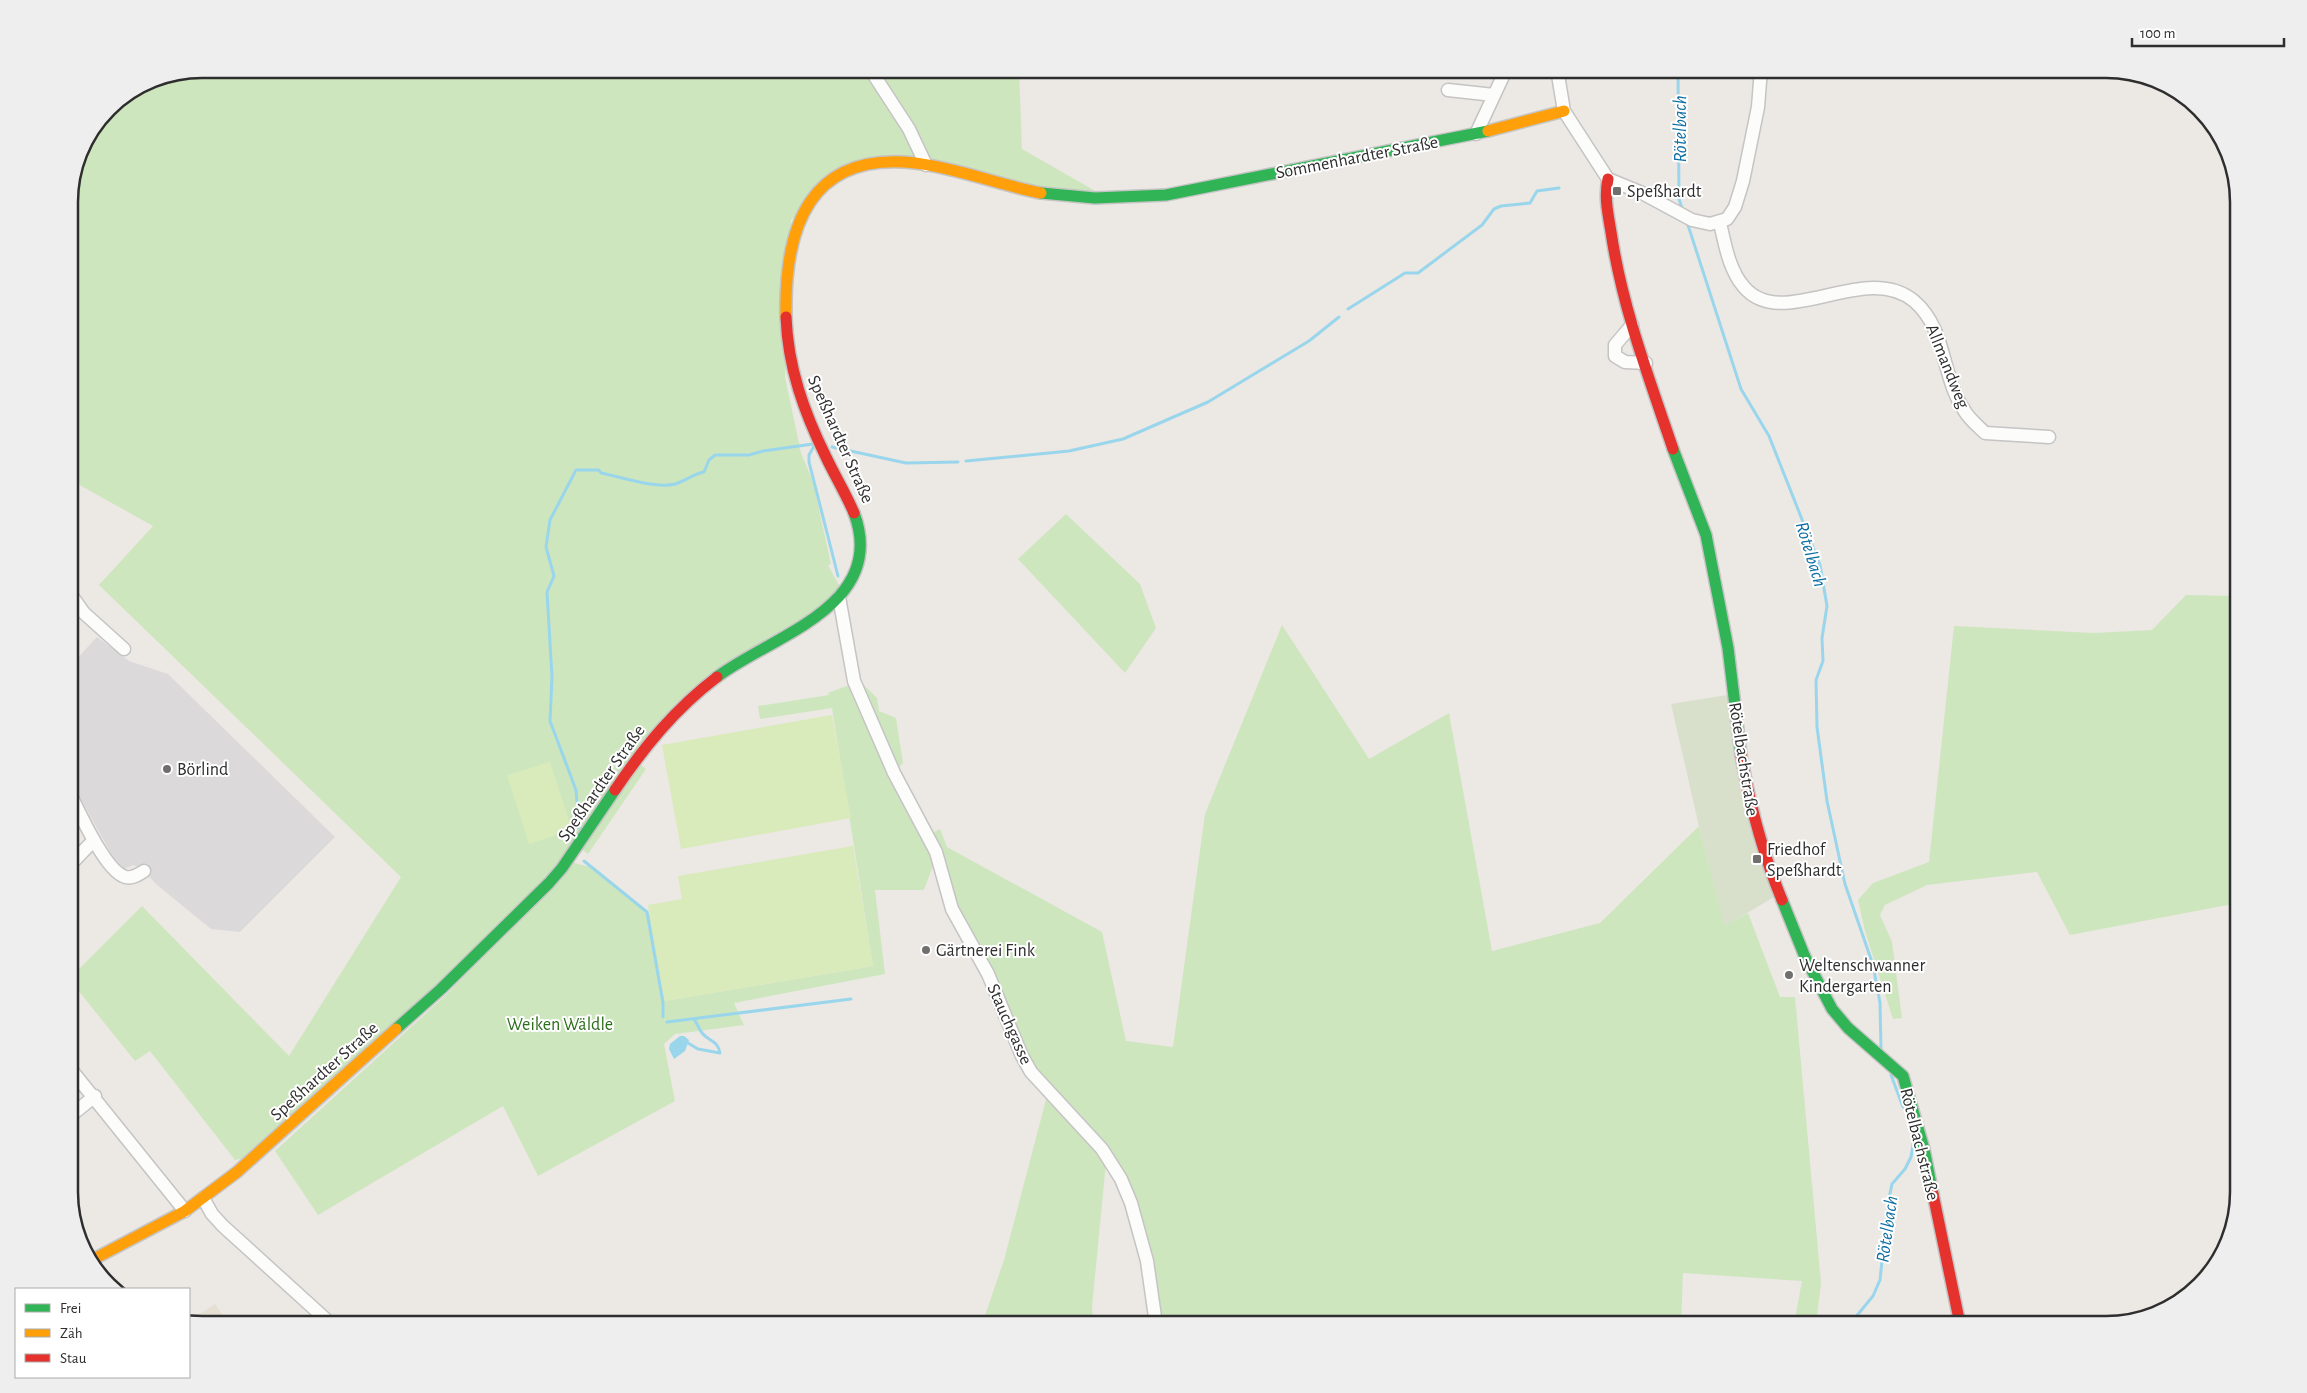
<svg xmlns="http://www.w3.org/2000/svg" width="2307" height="1393" font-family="'Alegreya Sans',sans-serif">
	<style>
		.industrial { fill: #dcd9db }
		.education { fill: #e6e0d3 }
		.green { fill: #cee6be }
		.cemetery { fill: #d8e0cc }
		.pitch { fill: #d9eabb }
		.water { fill: #99d6ec }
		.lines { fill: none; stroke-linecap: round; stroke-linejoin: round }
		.stream { stroke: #99d6ec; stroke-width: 3 }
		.street-casing { stroke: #c5c4c5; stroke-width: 15 }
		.fast-casing { stroke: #c5c4c5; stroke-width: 14 }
		.slow-casing { stroke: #c5c4c5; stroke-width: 14 }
		.jam-casing { stroke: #c5c4c5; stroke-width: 14 }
		.street { stroke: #fcfcfb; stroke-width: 12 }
		.fast { stroke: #30b455; stroke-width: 11 }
		.slow { stroke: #ff9f0a; stroke-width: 11 }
		.jam { stroke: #e5322d; stroke-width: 11 }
		.poi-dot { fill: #706f6e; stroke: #fff; stroke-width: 2 }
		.labels { text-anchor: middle; stroke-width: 4; stroke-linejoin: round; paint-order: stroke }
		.street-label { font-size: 18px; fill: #2e2e2e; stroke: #fff }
		.poi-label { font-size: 18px; fill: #2e2e2e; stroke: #fff; text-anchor: start }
		.park-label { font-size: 18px; fill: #2c6e1b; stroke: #fff }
		.water-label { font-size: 19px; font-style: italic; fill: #0d6fa3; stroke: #fff }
		.rim { fill: none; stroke: #2e2e2e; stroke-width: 2.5 }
	</style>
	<rect width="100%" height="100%" fill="#ece8e4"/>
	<!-- industrial -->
	<path class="industrial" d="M97,637L129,661L168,674L335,837L240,932L211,929L156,884L144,871L134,865L124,869L113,857L69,778V667Z"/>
	<!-- education -->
	<path class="education" d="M215,1304L228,1324H201L189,1321Z"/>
	<!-- green -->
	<path class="green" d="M201,69H1019L1022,149L1104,196L863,163L791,220L785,377L801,453L813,482L831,564L828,565L841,589L828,602L694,690L537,890L251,1157L235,1160L150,1051L135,1061L69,979L142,906L289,1056L401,877L99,585L153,526L69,479V193L79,150L108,107L151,79Z
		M1066,514L1140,584L1156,628L1125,673L1018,559Z
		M2186,595L2238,596V903L2070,935L2037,872L1927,885L1885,905L1880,915L1892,942L1902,1018L1893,1019L1865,931L1858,900L1873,883L1929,862L1954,626L2094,633L2152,630Z
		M1282,625L1369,759L1449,713L1492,951L1600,923L1699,826L1725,925L1748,913L1780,997H1795L1821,1283L1816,1324H1794L1802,1281L1683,1273L1681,1324H1159L1150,1261L1107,1152L1092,1307L1094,1324H982L1004,1260L1049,1088L1025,1054L934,863L924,890H875L885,974L734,1003L744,1025L675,1034L664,1044L675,1101L538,1176L503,1106L318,1215L275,1151L446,995L574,863L595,868L650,915L665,1001L873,966L832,708L760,719L758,706L829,695L828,693L860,681L877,698L879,711L896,718L903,763L891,776L923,838L940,829L947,847L1102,932L1126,1041L1173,1047L1205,814Z
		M638,763L646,769L588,854L581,849Z"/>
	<!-- cemetery -->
	<path class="cemetery" d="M1727,695L1774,897L1725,926L1699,826L1671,704Z"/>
	<!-- pitch -->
	<path class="pitch" d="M832,715L851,818L681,849L662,745Z
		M550,762L572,830L529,844L507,775Z
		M853,846L873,966L665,1001L648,905L682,899L678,876Z"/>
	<!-- water -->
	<path class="water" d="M680,1036H684L689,1040L685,1051L674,1059L669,1049L670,1044Z"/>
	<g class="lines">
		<!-- stream -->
		<path class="stream" d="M1678,69L1679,199L1683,211
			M1687,222L1741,389L1769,436L1820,565L1827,606L1822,638L1823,661L1816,680L1817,727L1827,801L1845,884L1873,965L1880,1003L1881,1049
			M1348,309L1405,273H1418L1482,225L1494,209L1501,206L1530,203L1537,191L1559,188
			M814,446L809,455V462L838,576
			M832,447L906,463L958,462
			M966,461L1069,451L1123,439L1208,402L1309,341L1339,317
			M579,828L576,790L550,721L552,677L547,592L554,576L546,547L550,520L576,470H599L601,473C621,477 656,489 675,484C685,481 693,474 704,472L709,460L715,455H749L763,451L813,444
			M584,861L647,912L663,1003V1017
			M667,1022L851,999
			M688,1043L698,1049L720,1053C718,1040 708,1041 702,1033C699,1029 697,1023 694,1019
			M1891,1075L1903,1107
			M1850,1324L1873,1296L1880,1280L1888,1203L1892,1184L1905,1169L1911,1157L1914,1139"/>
		<!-- street casing -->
		<g class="street-casing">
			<path id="street" d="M870,69L909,129L926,165
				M1557,69L1564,111L1608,179L1642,193L1692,220L1710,224L1727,219L1735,207L1743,181L1758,107L1761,69
				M1448,90L1494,95
				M1476,134L1504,74L1512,69
				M1720,223C1725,244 1729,270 1744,287C1783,333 1865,260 1914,301C1947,329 1941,376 1964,410C1969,419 1978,426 1985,433L2049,437
				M1632,325L1615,345V356L1625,362L1646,363
				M69,592L84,613L124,649
				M839,597L854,681L894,773L936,852L952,909L988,974L1022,1056L1031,1072L1102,1149L1121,1179L1131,1203L1147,1261L1156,1324
				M69,792C79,811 104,868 123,876C130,880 138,875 144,871
				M69,866L94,840
				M69,1067L185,1211
				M69,1117L95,1096
				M203,1198L212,1214L223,1226L331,1324"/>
		</g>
		<!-- fast casing -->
		<g class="fast-casing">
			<path id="fast" d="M1041,193L1095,198L1166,195L1488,131
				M1673,449L1706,535L1728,648L1741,755
				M717,677C771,636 889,606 854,513
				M1782,900L1805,957L1832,1009L1848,1028L1903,1076L1924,1149L1933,1194
				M396,1029L441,989L549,883L562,868L615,790"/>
		</g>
		<!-- slow casing -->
		<g class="slow-casing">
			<path id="slow" d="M1488,131L1564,111
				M786,317C784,228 809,151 915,163C958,168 999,185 1041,193
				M90,1261L185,1211L237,1172L396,1029"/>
		</g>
		<!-- jam casing -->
		<g class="jam-casing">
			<path id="jam" d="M1608,179C1604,197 1608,214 1611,232C1622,307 1649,378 1673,449
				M786,317C788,368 804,412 826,457C835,476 846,494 854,513
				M1741,755C1750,805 1762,852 1782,900
				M615,790C644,747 675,709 717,677
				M1933,1194L1960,1324"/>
		</g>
		<!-- street -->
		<use href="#street" class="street"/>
		<!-- fast -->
		<use href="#fast" class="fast"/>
		<!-- slow -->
		<use href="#slow" class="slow"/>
		<!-- jam -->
		<use href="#jam" class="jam"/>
	</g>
	<!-- markers -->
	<g class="poi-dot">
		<rect x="1612" y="186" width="10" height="10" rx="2.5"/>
		<circle cx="167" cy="769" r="5"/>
		<rect x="1752" y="854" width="10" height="10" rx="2.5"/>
		<circle cx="926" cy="950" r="5"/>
		<circle cx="1789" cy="975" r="5"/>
	</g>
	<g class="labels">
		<!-- street labels -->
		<g class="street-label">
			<text transform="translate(1357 157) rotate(-11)" y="6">Sommenhardter Straße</text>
			<text transform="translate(1948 366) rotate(68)" y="6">Allmandweg</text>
			<text transform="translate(841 439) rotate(66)" y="6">Speßhardter Straße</text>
			<text transform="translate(1744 759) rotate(81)" y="6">Rötelbachstraße</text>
			<text transform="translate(601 783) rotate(-55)" y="6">Speßhardter Straße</text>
			<text transform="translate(1010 1024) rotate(66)" y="6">Stauchgasse</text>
			<text transform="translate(324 1071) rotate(-42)" y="6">Speßhardter Straße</text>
			<text transform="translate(1920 1144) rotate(76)" y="6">Rötelbachstraße</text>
		</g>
		<!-- poi labels -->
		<g class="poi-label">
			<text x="1627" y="197">Speßhardt</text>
			<text x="177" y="775">Börlind</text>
			<text x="1767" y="855">Friedhof<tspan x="1767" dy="21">Speßhardt</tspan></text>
			<text x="936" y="956">Gärtnerei Fink</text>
			<text x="1799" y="971">Weltenschwanner<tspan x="1799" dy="21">Kindergarten</tspan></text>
		</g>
		<!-- park labels -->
		<g class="park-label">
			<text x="560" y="1030">Weiken Wäldle</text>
		</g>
		<!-- water labels -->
		<g class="water-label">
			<text transform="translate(1679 129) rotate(-90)" y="7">Rötelbach</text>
			<text transform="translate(1812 554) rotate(73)" y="7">Rötelbach</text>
			<text transform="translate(1886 1229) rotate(-82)" y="7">Rötelbach</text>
		</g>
	</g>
	<!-- crop -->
	<path d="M0 0H2307V1393H0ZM202 78H2106A124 124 0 0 1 2230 202V1192A124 124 0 0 1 2106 1316H202A124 124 0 0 1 78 1192V202A124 124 0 0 1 202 78Z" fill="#eee" fill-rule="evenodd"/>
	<path class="rim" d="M202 78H2106A124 124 0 0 1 2230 202V1192A124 124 0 0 1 2106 1316H202A124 124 0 0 1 78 1192V202A124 124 0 0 1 202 78Z"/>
	<!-- legend -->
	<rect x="15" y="1288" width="175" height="90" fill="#ffffff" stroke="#ababab"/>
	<rect x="25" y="1304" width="25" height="8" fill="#30b455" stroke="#ababab"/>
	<text x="60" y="1313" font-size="15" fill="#2e2e2e">Frei</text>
	<rect x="25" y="1329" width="25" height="8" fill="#ff9f0a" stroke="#ababab"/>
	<text x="60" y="1338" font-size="15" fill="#2e2e2e">Zäh</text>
	<rect x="25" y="1354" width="25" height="8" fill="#e5322d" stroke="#ababab"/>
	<text x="60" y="1363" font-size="15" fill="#2e2e2e">Stau</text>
	<!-- scale -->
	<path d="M2132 38v8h152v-8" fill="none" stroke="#2e2e2e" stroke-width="2.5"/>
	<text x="2140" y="38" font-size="15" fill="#2e2e2e" stroke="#ffffff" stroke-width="4" paint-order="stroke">100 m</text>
</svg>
